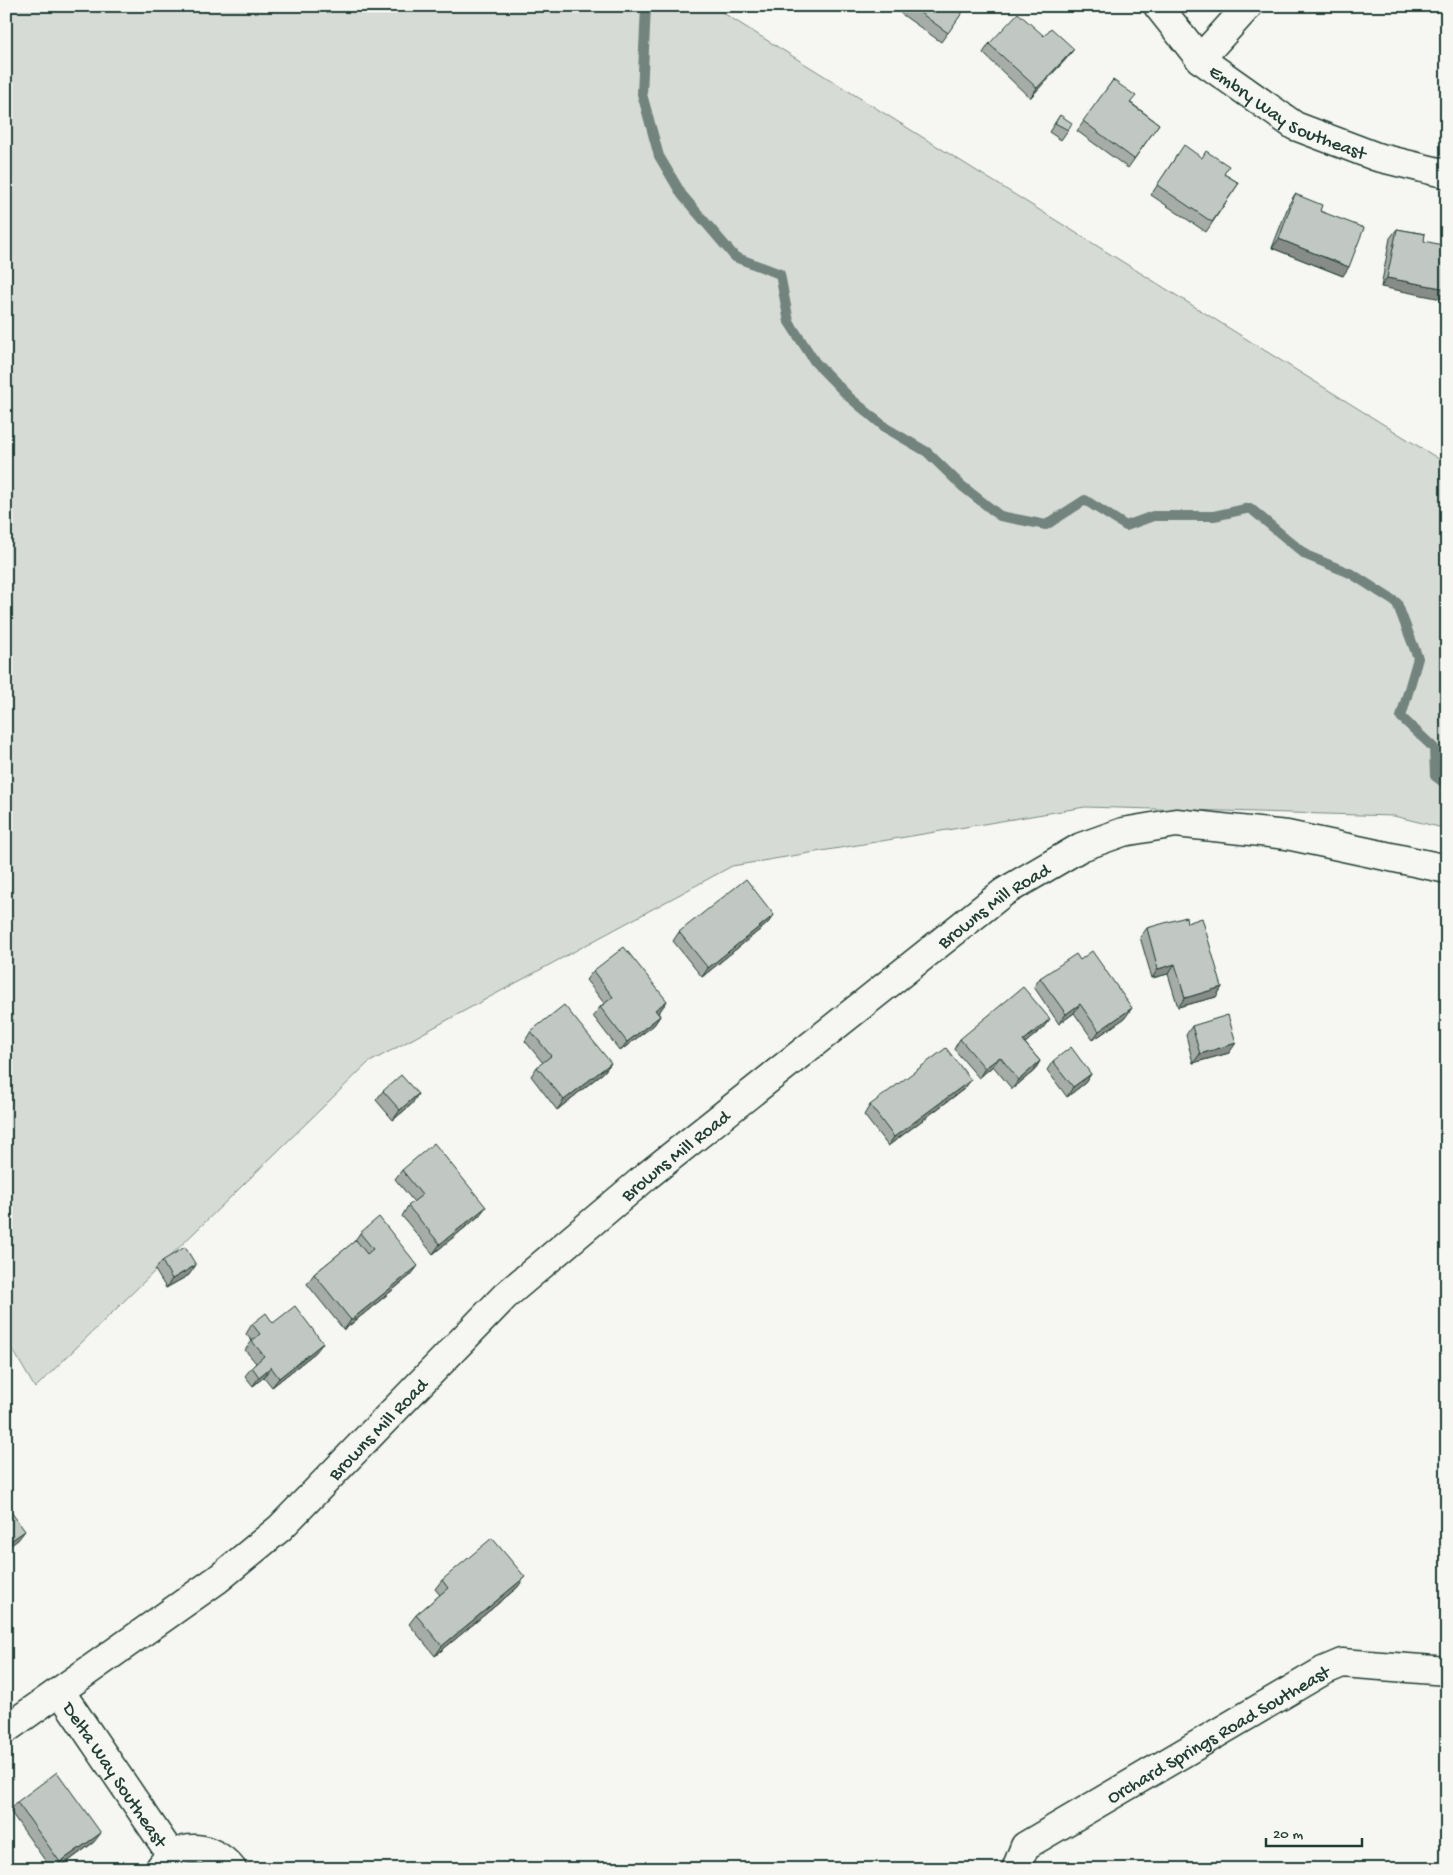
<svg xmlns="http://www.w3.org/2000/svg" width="1453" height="1875" font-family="'Gochi Hand',sans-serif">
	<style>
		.green { fill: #d6dbd6; stroke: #7a8c85 }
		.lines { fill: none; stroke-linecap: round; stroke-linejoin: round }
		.stream { stroke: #72847d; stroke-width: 10 }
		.street-casing { stroke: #1f3d34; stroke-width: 31 }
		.secondary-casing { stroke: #1f3d34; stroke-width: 31 }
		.street { stroke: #f6f6f2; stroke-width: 28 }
		.secondary { stroke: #f6f6f2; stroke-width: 28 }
		.wall { fill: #a6aca8; stroke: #1f3d34 }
		.shaded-wall { fill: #878c88; stroke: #1f3d34 }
		.building { fill: #c1c8c3; stroke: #1f3d34 }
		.labels { text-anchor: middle; stroke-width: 4.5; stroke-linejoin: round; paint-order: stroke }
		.street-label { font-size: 19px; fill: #1f3d34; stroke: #f6f6f2 }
	</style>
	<rect width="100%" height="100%" fill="#f6f6f2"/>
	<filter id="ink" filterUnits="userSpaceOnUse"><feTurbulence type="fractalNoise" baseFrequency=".02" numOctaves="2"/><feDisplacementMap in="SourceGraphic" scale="10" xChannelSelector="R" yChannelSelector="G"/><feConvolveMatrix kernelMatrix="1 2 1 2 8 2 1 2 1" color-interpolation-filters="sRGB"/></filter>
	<g filter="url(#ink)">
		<!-- green -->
		<path class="green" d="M6,6H712L1447,464V829L1394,816L1085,807L732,866L368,1063L35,1388L6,1338Z"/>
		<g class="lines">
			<!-- stream -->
			<path class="stream" d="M646,6L642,94L659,156L682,195L735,257L780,274L789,322L815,362L849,397L886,428L927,452L962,486L1000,516L1046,525L1085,500L1126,526L1153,516H1214L1250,508L1306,555L1352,574L1397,603L1418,658L1401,717L1434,748L1435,776L1447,785"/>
			<!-- street casing -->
			<g class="street-casing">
				<g id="street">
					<path id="s1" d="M1158,6L1200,59L1295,126L1377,157L1447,174"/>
					<path d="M1200,59L1248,6"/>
					<path id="s2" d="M60,1691L172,1856"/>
					<path d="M160,1868C178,1840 213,1845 232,1869"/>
					<path id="s3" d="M1016,1869L1025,1846L1323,1671L1342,1663L1447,1671"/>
				</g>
			</g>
			<!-- secondary casing -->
			<g class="secondary-casing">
				<g id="secondary">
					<path id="s4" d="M6,1729L218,1579L280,1528L505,1296L648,1175L1004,892L1081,847L1123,832L1176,823L1287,835L1447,869"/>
				</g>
			</g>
			<!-- street -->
			<use href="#street" class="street"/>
			<!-- secondary -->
			<use href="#secondary" class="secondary"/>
		</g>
		<!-- wall -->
		<path class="wall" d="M905,6H967L941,42L900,13Z
			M989,44L1067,58L1030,98L983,53Z
			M1113,80L1131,103L1159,124L1128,168L1077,131Z
			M1060,115L1068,130L1061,140L1049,132Z
			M1177,155L1224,174L1239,183L1206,232L1151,195Z
			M1295,194L1320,211L1343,276L1272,248L1289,204Z
			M1397,229L1425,234L1381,287L1390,238Z
			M774,915L767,924L702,977L673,941L679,932Z
			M1187,923L1222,987L1216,997L1178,1007L1168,974L1152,978L1140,937L1147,928Z
			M1080,960L1125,1018L1093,1040L1074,1013L1059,1024L1034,987L1040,978Z
			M593,971L667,1001L660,1011L658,1012L660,1016L654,1025L620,1051L593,1016L600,1007L604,1003L586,980Z
			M1192,1026L1229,1053L1193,1063L1186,1035Z
			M1043,1028L1025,1043L1040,1061L1034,1071L1012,1089L993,1066L979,1078L954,1049L960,1039Z
			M531,1031L611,1063L604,1072L557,1110L531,1076L537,1067L543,1063L525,1041Z
			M1053,1061L1091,1074L1085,1083L1067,1097L1047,1070Z
			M971,1080L964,1089L888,1146L864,1115L870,1105Z
			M383,1091L412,1104L393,1120L376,1100Z
			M402,1170L479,1216L433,1254L402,1216L408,1206L414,1202L395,1179Z
			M360,1233L411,1275L344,1330L307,1284L314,1274L354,1242Z
			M162,1261L189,1275L166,1288L155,1270Z
			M273,1323L316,1352L272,1387L264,1377L253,1386L245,1376L252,1367L256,1363L245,1350L252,1341L246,1334L252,1324Z
			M442,1580L518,1587L435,1656L409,1624L416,1615L440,1595L435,1589Z
			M17,1802L94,1842L58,1869H51L10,1811Z"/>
		<!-- shaded-wall -->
		<path class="shaded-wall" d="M1074,49L1067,58L1030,98L1037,88Z
			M1279,239L1349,267L1343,276L1272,248Z
			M1387,278L1447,289V300L1381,287Z
			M774,915L767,924L702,977L708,968Z
			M1175,964L1168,974L1152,978L1158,969Z
			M1222,987L1216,997L1178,1007L1185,998Z
			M667,1001L660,1011L649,1019L655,1010Z
			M1080,1004L1074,1013L1059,1024L1066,1014Z
			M1132,1008L1125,1018L1093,1040L1099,1031Z
			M660,1016L654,1025L620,1051L627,1042Z
			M1050,1019L1043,1028L1017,1050L1023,1041Z
			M1236,1043L1229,1053L1193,1063L1200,1054Z
			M1000,1057L993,1066L979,1078L985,1068Z
			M1040,1061L1034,1071L1012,1089L1019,1080Z
			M611,1063L604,1072L557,1110L564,1100Z
			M1091,1074L1085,1083L1067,1097L1073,1087Z
			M971,1080L964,1089L888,1146L894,1137Z
			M418,1094L412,1104L393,1120L400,1110Z
			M486,1207L479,1216L433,1254L440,1244Z
			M196,1265L189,1275L166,1288L172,1279Z
			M418,1266L411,1275L344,1330L351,1320Z
			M323,1343L316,1352L272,1387L279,1378Z
			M271,1367L264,1377L253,1386L259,1377Z
			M25,1531L18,1540L6,1549V1544Z
			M525,1577L518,1587L435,1656L442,1646Z
			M101,1833L94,1842L58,1869H56L60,1862Z"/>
		<!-- building -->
		<path class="building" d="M911,6H967L948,33Z
			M1018,13L1044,36L1051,28L1074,49L1037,88L989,44Z
			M1113,80L1136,96L1130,103L1159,124L1134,159L1083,121Z
			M1060,115L1072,123L1068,130L1055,123Z
			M1184,145L1202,158L1206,151L1229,166L1224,174L1239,183L1212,222L1157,185Z
			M1295,194L1322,205L1320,211L1364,228L1349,267L1279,239Z
			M1397,229L1425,234L1424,241L1447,246V289L1387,278Z
			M746,879L774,915L708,968L679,932Z
			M1186,917L1187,923L1202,918L1222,987L1185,998L1175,964L1158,969L1147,928Z
			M624,947L667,1001L655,1010L660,1016L627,1042L600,1007L613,997L593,971Z
			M1092,951L1132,1008L1099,1031L1080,1004L1066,1014L1040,978L1076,954L1080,960Z
			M1023,987L1050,1019L1023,1041L1040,1061L1019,1080L1000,1057L985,1068L960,1039Z
			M564,1005L611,1063L564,1100L537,1067L551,1056L531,1031Z
			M1228,1015L1236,1043L1200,1054L1192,1026Z
			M1071,1047L1091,1074L1073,1087L1053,1061Z
			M946,1048L971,1080L894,1137L870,1105Z
			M401,1075L418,1094L400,1110L383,1091Z
			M434,1143L486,1207L440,1244L408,1206L422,1195L402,1170Z
			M379,1217L418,1266L351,1320L314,1274L356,1240L367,1254L373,1249L360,1233Z
			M185,1247L196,1265L172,1279L162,1261Z
			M295,1306L323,1343L279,1378L271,1367L259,1377L252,1367L264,1356L252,1341L260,1334L252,1324L266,1313L273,1323Z
			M6,1505L25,1531L6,1544Z
			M492,1538L525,1577L442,1646L416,1615L448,1588L442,1580Z
			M57,1772L101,1833L60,1862L17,1802Z"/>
	</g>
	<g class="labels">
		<!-- street labels -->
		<g class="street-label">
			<text dy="7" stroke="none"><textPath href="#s1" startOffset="171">Embry Way Southeast</textPath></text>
			<text dy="7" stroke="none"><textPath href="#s4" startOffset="1289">Browns Mill Road</textPath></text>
			<text dy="7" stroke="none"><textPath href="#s4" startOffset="884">Browns Mill Road</textPath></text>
			<text dy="7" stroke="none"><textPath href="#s4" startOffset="479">Browns Mill Road</textPath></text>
			<text dy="7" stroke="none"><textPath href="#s3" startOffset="248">Orchard Springs Road Southeast</textPath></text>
			<text dy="7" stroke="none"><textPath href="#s2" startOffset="100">Delta Way Southeast</textPath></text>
		</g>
	</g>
	<!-- margin -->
	<rect width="1453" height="1875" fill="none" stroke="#f6f6f2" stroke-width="25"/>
	<rect x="12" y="12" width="1428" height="1850" fill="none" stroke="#1f3d34" stroke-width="2" filter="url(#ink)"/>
	<!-- scale -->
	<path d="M1266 1838v8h96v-8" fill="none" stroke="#1f3d34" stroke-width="2.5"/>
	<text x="1273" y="1838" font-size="15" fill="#1f3d34" stroke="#f6f6f2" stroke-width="4" paint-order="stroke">20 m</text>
</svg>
